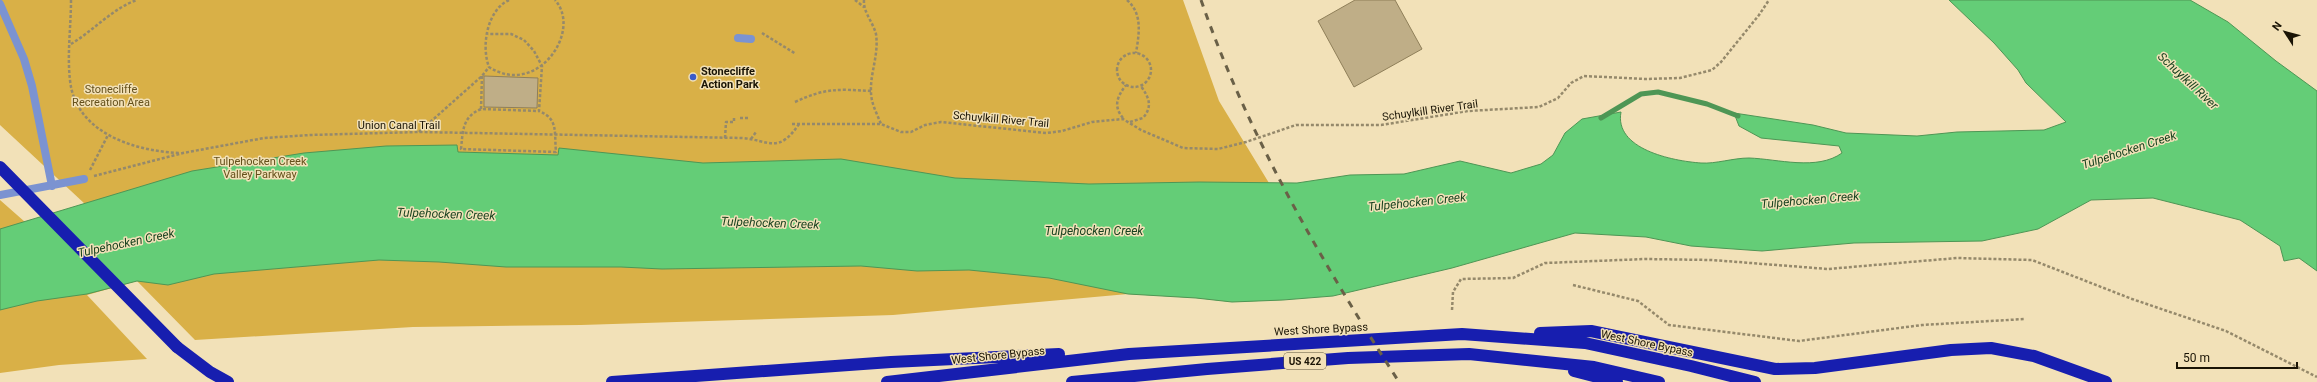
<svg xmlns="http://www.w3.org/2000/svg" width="2317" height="382" font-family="Roboto,sans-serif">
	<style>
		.green { fill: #d9b047 }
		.water { fill: #64cd77; stroke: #4e9655 }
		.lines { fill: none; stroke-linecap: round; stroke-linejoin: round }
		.stream { stroke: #4e9655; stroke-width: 5 }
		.building { fill: #bfae87; stroke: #8f7f59 }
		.path { stroke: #95896b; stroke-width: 2.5; stroke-dasharray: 3 2; stroke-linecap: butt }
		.lane { stroke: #7b93d1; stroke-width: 8 }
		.highway { stroke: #171eaf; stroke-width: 12 }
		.rail { stroke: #6a6047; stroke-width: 3; stroke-dasharray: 7 7; stroke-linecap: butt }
		.highway-bridge { stroke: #171eaf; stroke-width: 12 }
		.poi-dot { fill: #3a5acb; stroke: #f2e1b8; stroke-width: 1.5 }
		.labels { text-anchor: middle; stroke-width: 3; stroke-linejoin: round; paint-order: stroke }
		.shield { fill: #f2e1b8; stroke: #5b523b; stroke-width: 1 }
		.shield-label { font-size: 10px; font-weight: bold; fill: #1a1405 }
		.poi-label { font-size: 11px; font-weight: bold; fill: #1a1405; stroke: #f2e1b8; text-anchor: start }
		.park-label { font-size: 11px; fill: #64501b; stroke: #f2e1b8 }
		.street-label { font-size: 11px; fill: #1a1405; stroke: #f2e1b8 }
		.water-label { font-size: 12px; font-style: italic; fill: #17411f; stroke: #f2e1b8 }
	</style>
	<rect width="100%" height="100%" fill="#f2e1b8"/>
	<!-- green -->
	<path class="green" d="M0,0H1183L1219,101L1269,183L1283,300L1232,302L1196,298L1128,294L893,315L581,325L413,327L195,340L137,281L87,295L147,359L59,365L0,373V200L25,222L85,204L0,125Z"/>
	<!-- water -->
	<path class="water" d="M1949,0H2190L2228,22L2276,61L2317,91V271L2299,258L2284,261L2280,246L2240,220L2153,198L2091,200L2038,229L1982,241L1854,243L1762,251L1691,246L1646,237L1575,233L1452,268L1333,296L1283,300L1232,302L1196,298L1128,294L1049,278L969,270L917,271L861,266L662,269L621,267H506L439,262L379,260L214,274L168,285L137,281L87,294L37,301L0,310V229L192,171L304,153L386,146L457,145L458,152L558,155L559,148L703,163L841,159L955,178L1089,184L1199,182L1297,183L1350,175L1404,174L1460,161L1511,173L1541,164L1553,155L1565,133L1582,119L1621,112C1614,149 1672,161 1701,163C1716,164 1733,158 1749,158C1778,159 1817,171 1842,153L1839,146L1761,138L1739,126L1734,113L1813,125L1846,133L1917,136L1957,132L2044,130L2066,122L2026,83L2018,70L1994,43Z"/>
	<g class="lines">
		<!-- stream -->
		<path class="stream" d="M1601,118L1641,94L1658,92L1707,104L1738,116"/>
	</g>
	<!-- building -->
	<path class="building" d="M1355,0H1395L1422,49L1354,87L1318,21Z
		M484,76L538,78L537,108L484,107Z"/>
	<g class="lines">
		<!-- path -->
		<path class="path" d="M71,0C71,26 67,54 70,80C75,132 133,151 179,153
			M509,0C487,10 481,46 489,67C537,98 583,31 555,0
			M855,0L864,7
			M864,0C863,12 873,22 876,34C879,55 870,73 871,92C871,103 877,114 881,124
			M1127,0C1143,14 1139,34 1136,53
			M762,33L796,54
			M71,44C93,31 113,8 137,0
			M1117 70a17 17 0 1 1 34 0a17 17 0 1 1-34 0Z
			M482,76L481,109L539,111L542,66L534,51L524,40L511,34H488
			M795,102C825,88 838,89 871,91
			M481,109C462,117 463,131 461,149L556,152C554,133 559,119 539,111
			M740,118H750
			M1123,118C1113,106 1117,97 1126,85
			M1130,122L1143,118C1153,106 1149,98 1141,86
			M792,124H881L901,132H911L925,125L941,122L1046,133L1062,131L1092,122L1123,119L1141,130L1183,148L1218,149L1246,142L1296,125H1381L1468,111L1539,107L1558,98L1571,83L1584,76L1646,79L1680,78L1712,70L1721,62L1759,15L1769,0
			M419,132L482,76L489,67
			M725,138L726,122H734V116
			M751,139L756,132
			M90,170L108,135
			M94,176L183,153L264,138L310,135L419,132L742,138C769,140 778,155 799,124
			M1573,285L1638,301L1669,325L1799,341L1922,325L2025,319
			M1452,310L1453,292L1461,279L1513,278L1545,263L1645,259L1712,260L1828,269L1957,258L2032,260L2132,299L2226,331L2317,377"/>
		<!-- lane -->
		<path class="lane" d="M0,4L24,59L32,86L52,186
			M738,38L751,39
			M0,195L84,179"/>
		<!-- highway -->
		<path class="highway" d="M1540,333L1591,331L1775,369L1815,368L1951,350L1991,348L2034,356L2106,382
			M177,347L210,372L228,382
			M1574,371L1617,382
			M612,382L891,362L1059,354
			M887,382L1129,354L1462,334L1585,343L1691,366L1755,382
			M1072,382L1207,369L1348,358L1469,354L1594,367L1659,382"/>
		<!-- rail -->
		<path class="rail" d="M1201,0C1248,136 1322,262 1399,382"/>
		<!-- highway-bridge -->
		<path class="highway-bridge" d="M0,167L177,347"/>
	</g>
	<!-- markers -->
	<circle class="poi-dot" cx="693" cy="77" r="4"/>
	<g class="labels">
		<!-- shield labels -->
		<rect class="shield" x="1284" y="353" width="42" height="16" rx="3"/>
		<g class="shield-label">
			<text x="1305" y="365">US 422</text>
		</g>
		<!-- poi labels -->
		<g class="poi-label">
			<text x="701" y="75">Stonecliffe<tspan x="701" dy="13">Action Park</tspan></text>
		</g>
		<!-- park labels -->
		<g class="park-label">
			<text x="111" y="93">Stonecliffe<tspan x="111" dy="13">Recreation Area</tspan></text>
			<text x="260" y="165">Tulpehocken Creek<tspan x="260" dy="13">Valley Parkway</tspan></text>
		</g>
		<!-- street labels -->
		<g class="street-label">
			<text transform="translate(1430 110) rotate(-8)" y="4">Schuylkill River Trail</text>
			<text transform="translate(1001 119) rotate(5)" y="4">Schuylkill River Trail</text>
			<text x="399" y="129">Union Canal Trail</text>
			<text transform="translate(1321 329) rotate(-3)" y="4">West Shore Bypass</text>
			<text transform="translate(1647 343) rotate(12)" y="4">West Shore Bypass</text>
			<text transform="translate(998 355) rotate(-6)" y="4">West Shore Bypass</text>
		</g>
		<!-- water labels -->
		<g class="water-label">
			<text transform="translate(2188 81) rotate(43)" y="4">Schuylkill River</text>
			<text transform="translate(2129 150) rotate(-18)" y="4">Tulpehocken Creek</text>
			<text transform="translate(1810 200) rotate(-5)" y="4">Tulpehocken Creek</text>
			<text transform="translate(1417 202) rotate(-6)" y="4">Tulpehocken Creek</text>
			<text transform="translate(446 214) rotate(2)" y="4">Tulpehocken Creek</text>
			<text transform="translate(770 223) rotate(2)" y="4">Tulpehocken Creek</text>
			<text x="1094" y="235">Tulpehocken Creek</text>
			<text transform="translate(126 243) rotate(-12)" y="4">Tulpehocken Creek</text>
		</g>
	</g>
	<!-- north arrow -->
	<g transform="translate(2285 32) rotate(306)" stroke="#f2e1b8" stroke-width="3" paint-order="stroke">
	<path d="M0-3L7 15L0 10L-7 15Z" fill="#1a1405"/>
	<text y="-6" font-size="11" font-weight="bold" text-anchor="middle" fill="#1a1405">N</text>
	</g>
	<!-- scale -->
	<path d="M2177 362v6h120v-6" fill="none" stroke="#1a1405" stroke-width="2"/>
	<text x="2183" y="362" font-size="12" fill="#1a1405" stroke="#f2e1b8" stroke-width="3" paint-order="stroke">50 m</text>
</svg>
